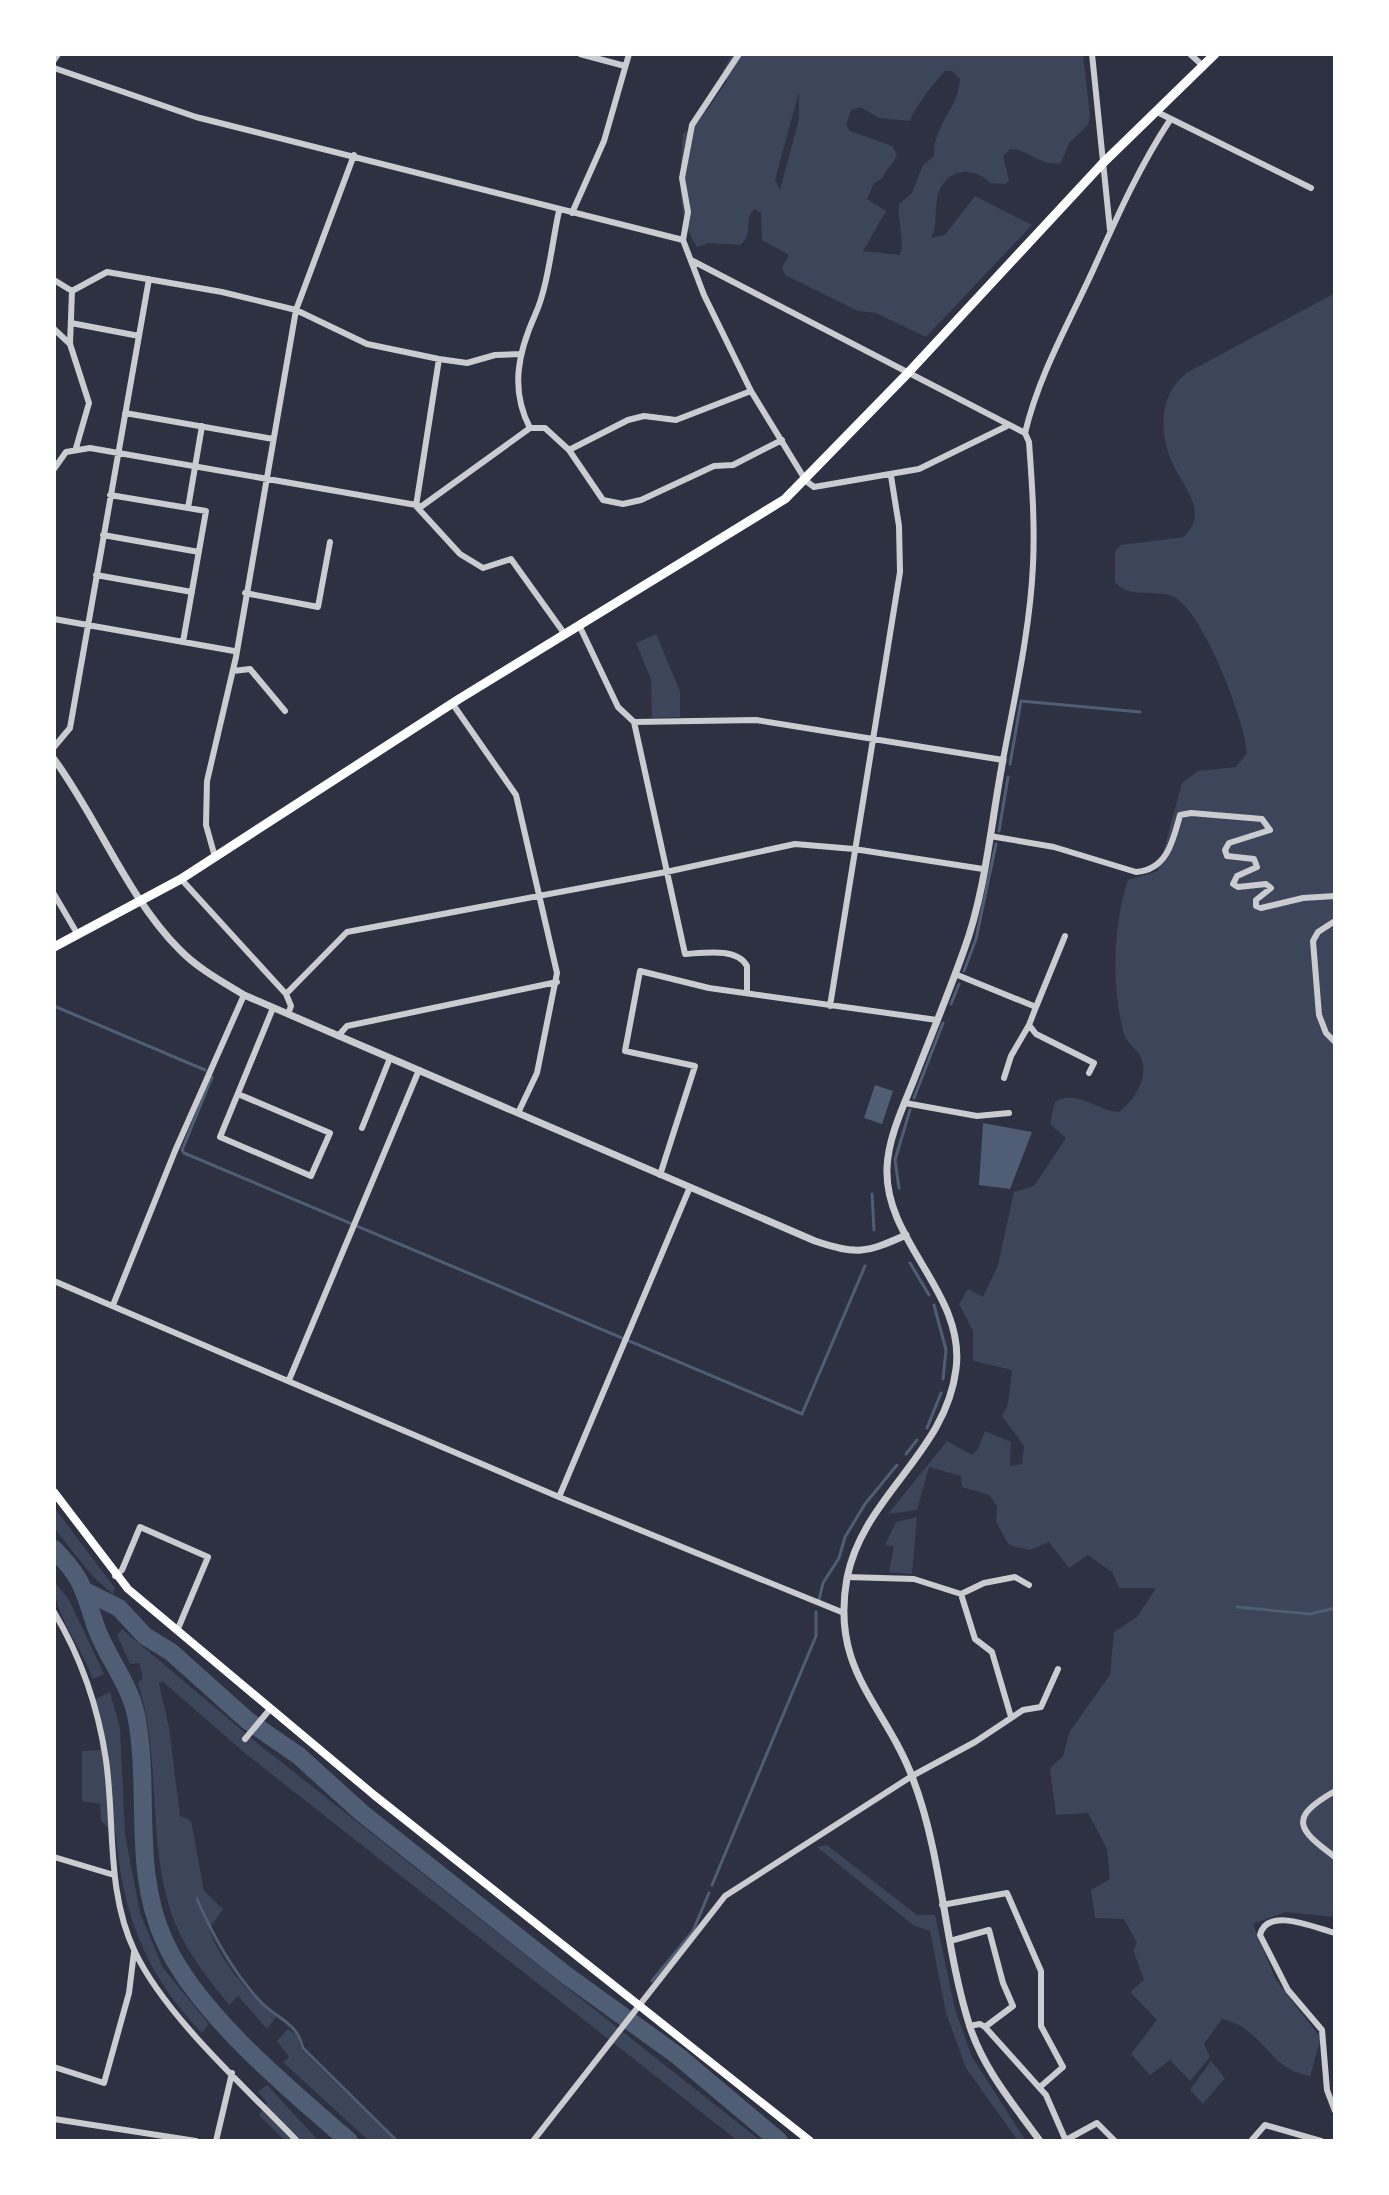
<svg xmlns="http://www.w3.org/2000/svg" width="1389" height="2195" font-family="'Golos Text',sans-serif">
	<style>
		.green { fill: #3c4559; fill-rule: evenodd }
		.water { fill: #4f5d75 }
		.lines { fill: none; stroke-linecap: round; stroke-linejoin: round }
		.stream { stroke: #4f5d75; stroke-width: 3 }
		.river { stroke: #4f5d75; stroke-width: 18 }
		.minor { stroke: #caccd0; stroke-width: 6 }
		.tertiary { stroke: #caccd0; stroke-width: 7 }
		.secondary { stroke: #fff; stroke-width: 8 }
		.primary { stroke: #fff; stroke-width: 9 }
	</style>
	<rect width="100%" height="100%" fill="#2d3142"/>
	<!-- green -->
	<path class="green" d="M732,54H1083L1090,116L1088,125L1069,143L1061,163C1039,167 1029,149 1010,149L1003,156L1009,180L1005,184L990,183C971,164 942,170 937,200C934,214 938,225 931,238L945,235L975,196L1032,225L926,337L876,313L858,311L785,275L782,267L789,255L762,240L761,213L755,209C743,216 754,235 740,245L709,243L697,247C675,213 680,173 683,134L698,122L727,81L723,71ZM945,71H952L960,79C958,110 933,125 934,156L923,165L912,193L899,204C897,222 905,237 900,255L863,251L886,211L867,199L874,183L882,179C886,168 894,164 897,154L892,146L850,131L846,125L851,110L860,107L879,118L910,121C915,107 934,83 945,71ZM799,92V119L780,190L775,180Z
		M1335,293V1917L1285,1912L1253,1924L1276,1980L1321,2038L1310,2076C1269,2071 1265,2029 1222,2019L1204,2044L1210,2057L1190,2081L1170,2060L1150,2075L1131,2054L1157,2020L1130,1992L1144,1980L1133,1950L1137,1943L1124,1919L1095,1918L1091,1890L1110,1879L1107,1849L1088,1813L1056,1815L1050,1768L1063,1756L1070,1731L1110,1675L1114,1632L1137,1617L1156,1588H1119L1112,1572L1088,1555L1069,1568L1049,1542L1030,1550L1009,1545L996,1522L997,1506L989,1495L962,1487L961,1476L929,1467L917,1510L888,1514L947,1441L972,1455L978,1449L985,1431L1011,1442L1010,1466L1022,1464L1024,1446L1002,1416L1008,1404L1012,1370L973,1361V1331L959,1304L968,1289L983,1297L998,1265L1014,1192L1034,1186L1066,1138L1050,1124L1055,1102C1075,1088 1098,1111 1119,1112C1133,1101 1145,1084 1143,1065C1142,1051 1128,1046 1124,1034C1111,987 1113,925 1128,880L1158,871L1182,783L1198,771L1236,767L1247,753C1245,721 1203,611 1174,597C1155,588 1130,600 1115,582V552L1121,545L1184,537C1189,530 1195,524 1195,515C1195,496 1179,479 1172,462C1158,431 1159,391 1190,371Z
		M656,634L680,691V717L652,718L651,679L636,643Z
		M54,1507L115,1588L113,1594L93,1577L54,1528Z
		M917,1517L912,1574L889,1572L894,1546L885,1545L896,1522Z
		M54,1581L69,1600L104,1674L93,1679C80,1644 54,1616 54,1581Z
		M122,1629L256,1742L761,2141H738L246,1754L162,1681L159,1684L169,1727L180,1816L191,1821L204,1891L223,1909L209,1929C221,1962 249,1995 276,2017L267,2029L238,1996L229,2005C209,1980 188,1954 175,1923C145,1847 163,1760 138,1683L143,1678L139,1663L130,1664L117,1635Z
		M110,1692L120,1728L125,1834L140,1913L163,1968L209,2024L202,2033C144,1973 122,1912 115,1829H109L101,1821L100,1804L82,1801V1751L100,1750L96,1699Z
		M827,1845L917,1915H935L955,2009L972,2057L1026,2141H1018L966,2068L946,2013L930,1931L913,1925L817,1847Z
		M288,2029L297,2036L302,2050L395,2141H369L283,2062L289,2057L277,2041Z
		M1211,2061L1225,2078L1203,2104L1190,2090Z
		M267,2085L319,2141H285L259,2115L267,2103L258,2092Z"/>
	<!-- water -->
	<path class="water" d="M875,1085L893,1091L882,1124L864,1118Z
		M983,1123L1032,1132L1010,1189L979,1185Z"/>
	<g class="lines">
		<!-- stream -->
		<path class="stream" d="M1010,764L1021,701L1140,712
			M999,831L1008,777
			M964,971L976,939L996,844
			M951,1004L959,984
			M54,1006L205,1070
			M212,1077L182,1150L184,1153L802,1414L865,1266
			M914,1098L943,1023
			M899,1188L895,1160L910,1110
			M872,1194L874,1230
			M910,1263L929,1295
			M934,1305L946,1350L943,1379
			M927,1428L941,1393
			M906,1454L917,1440
			M819,1600L823,1583L839,1558L845,1537L865,1504L897,1465
			M1237,1607L1310,1614L1335,1608
			M712,1885L816,1636V1612
			M197,1899C213,1936 231,1969 258,1999C274,2018 297,2021 303,2048L397,2141
			M652,1981L693,1931L709,1893"/>
		<!-- river -->
		<path class="river" d="M54,1549C84,1580 83,1589 96,1627C107,1658 129,1682 136,1715C151,1790 131,1870 165,1942C197,2013 290,2090 349,2141
			M87,1592L119,1608L145,1636L171,1652L247,1720L299,1756L362,1813L566,1975L678,2056L779,2141"/>
		<!-- minor -->
		<path class="minor" d="M580,54L625,66
			M739,54L692,125L682,178L688,212L683,240L704,295L751,391L806,481L814,487L919,469L1007,426
			M1092,54L1110,230
			M1190,54L1202,65
			M54,60L58,54
			M54,68L196,117L683,240
			M1155,111L1311,188
			M572,213L604,141L629,54
			M54,280L72,291
			M72,291L107,272L222,292L296,310L367,344L439,359L467,363L495,355L520,354
			M72,291L70,344L89,403L76,448
			M71,323L139,336
			M54,329L70,344
			M439,359L416,506L460,554L483,568L511,559L564,633
			M125,413L273,439
			M530,428C510,390 518,353 535,315C548,287 552,242 559,211
			M1025,433C1039,374 1069,323 1094,268C1117,217 1139,167 1170,120
			M569,450L628,420L644,416L676,420L751,391
			M54,469L66,452L90,448L422,506L530,428H545L569,450L603,500L623,504L641,500L714,466L733,465L782,440
			M110,495L206,511L183,642
			M188,508L202,426
			M103,535L199,552
			M96,575L192,592
			M245,593L318,607L330,542
			M54,619L234,651
			M579,625L618,707L634,722L756,720L1003,760C1015,695 1030,630 1033,565C1035,524 1032,483 1029,442L1025,433L691,260
			M233,671L250,669L285,711
			M452,703L516,795L557,973L537,1073L518,1113
			M634,722L685,954C703,953 737,947 747,966V993
			M54,747L70,728L149,279
			M990,836L1054,847L1136,872C1167,870 1173,841 1180,815L1191,813L1262,819L1270,830L1229,843L1225,850L1227,856L1254,859L1257,867L1237,876L1233,884L1238,887L1266,884L1271,888L1256,900V906L1261,908L1303,898L1335,896
			M215,857L206,825L207,781L236,657L296,310L354,155
			M181,879L286,994L291,1006L288,1014
			M54,894L78,935
			M1335,921L1318,932L1313,941L1319,1015L1326,1033L1335,1042
			M955,974L1036,1007L1029,1025L1036,1034L1094,1063L1089,1073
			M286,994L347,932L666,872L795,844L854,849L983,869
			M830,1006L900,572L899,526L891,476
			M1036,1007L1065,936
			M338,1036L347,1026L557,982
			M1004,1078L1011,1056L1029,1025
			M238,1094L330,1133L311,1176L220,1137L273,1008
			M905,1103L977,1116L1009,1113
			M362,1128L390,1058
			M660,1175L695,1066L625,1051L640,971L709,988L937,1020
			M54,1281L559,1497L844,1613
			M113,1305L175,1151L244,995
			M289,1380L419,1070
			M559,1497L690,1187
			M115,1576L122,1570L140,1527L208,1557L177,1631
			M847,1577L914,1579L961,1594L984,1583L1015,1577L1029,1585
			M961,1594L975,1639L992,1652L1011,1717
			M54,1612C82,1659 98,1706 106,1760C115,1823 106,1892 135,1952C166,2017 246,2088 297,2141
			M245,1739L271,1708
			M1335,1791C1288,1818 1297,1829 1335,1857
			M54,1857L114,1875
			M942,1905L1007,1893L1041,1971V2026L1063,2067L1040,2087
			M1335,1933C1315,1928 1267,1906 1260,1935L1288,1990L1322,2030L1327,2090L1335,2111
			M950,1941L989,1930L1003,1983L1013,2006L985,2027
			M969,2026L980,2024L985,2027L1046,2095L1066,2141
			M54,2067L104,2083L129,1993L134,1952
			M54,2119L196,2141
			M1066,2140L1097,2123L1115,2141
			M216,2141L232,2073
			M533,2141L725,1896L912,1776L975,1742L1023,1710L1041,1707L1058,1669
			M1251,2141L1265,2125L1321,2141"/>
		<!-- tertiary -->
		<path class="tertiary" d="M54,759C98,819 128,898 179,949C197,968 221,981 244,995L815,1241C857,1255 866,1253 906,1235
			M1003,760C991,822 986,890 964,950C948,995 930,1038 913,1082C902,1109 888,1139 887,1168C884,1242 966,1293 956,1369C946,1453 863,1496 847,1578C830,1671 885,1704 913,1779C943,1858 944,1946 970,2027C984,2070 1014,2105 1040,2141"/>
		<!-- secondary -->
		<path class="secondary" d="M54,1492L128,1589L374,1795L810,2141"/>
		<!-- primary -->
		<path class="primary" d="M54,947L181,879L459,699L785,499L907,374L1102,164L1215,54"/>
	</g>
	<!-- border -->
	<rect width="1389" height="2195" fill="none" stroke="#ffffff" stroke-width="112"/>
</svg>
